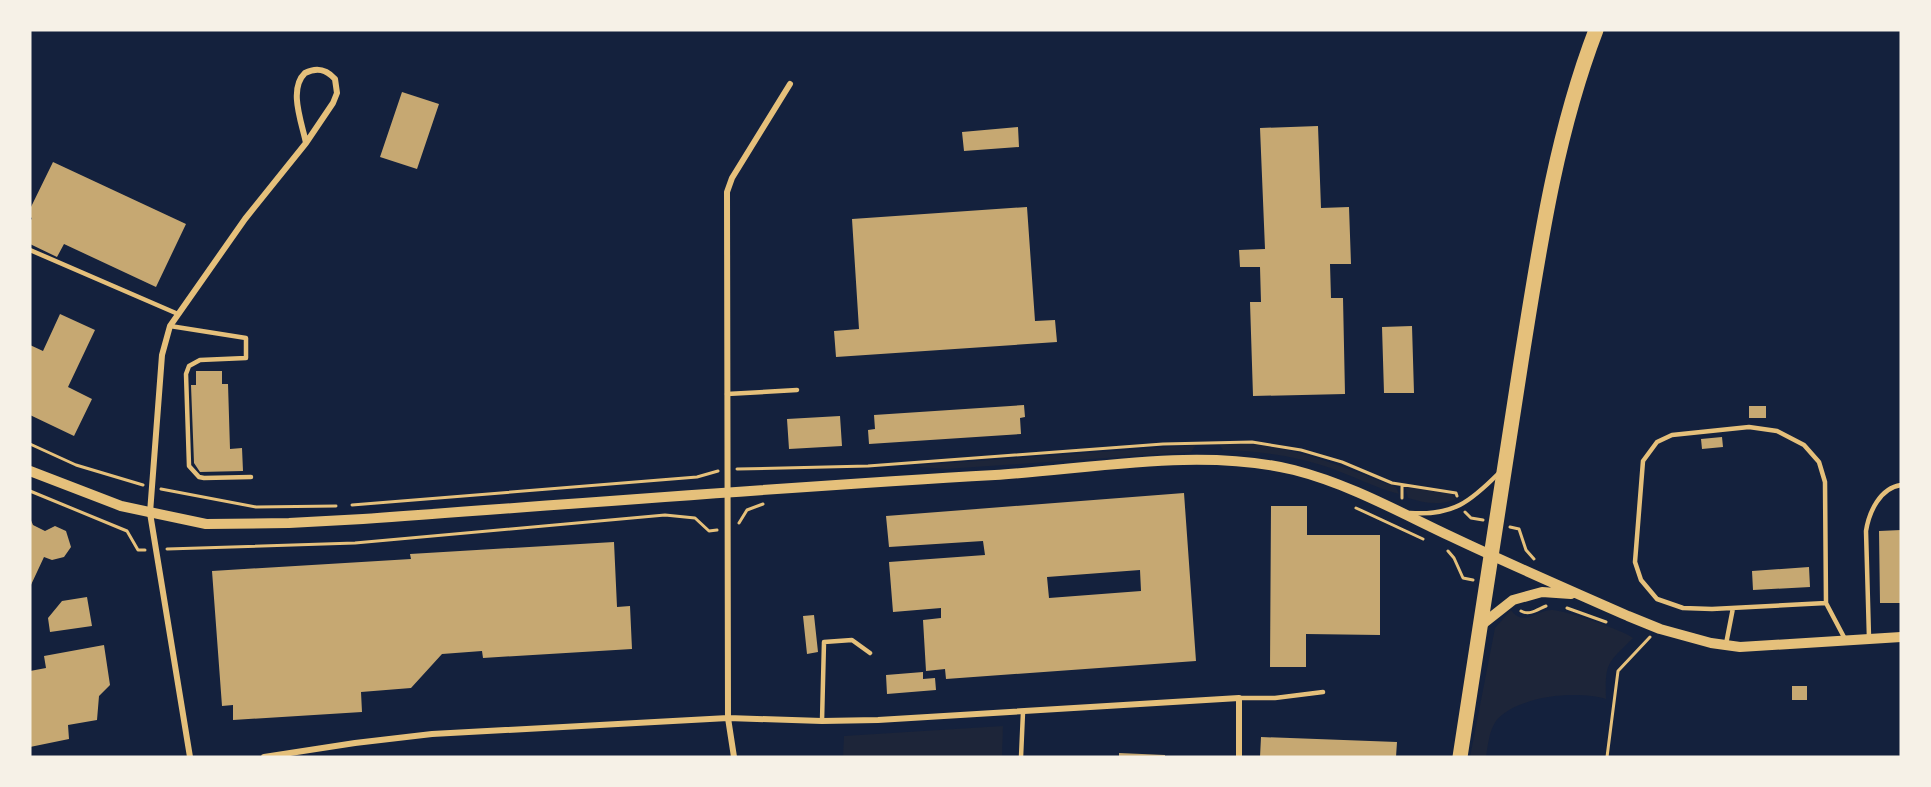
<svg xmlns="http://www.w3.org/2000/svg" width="1931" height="787" font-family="Montserrat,sans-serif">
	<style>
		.green { fill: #1d2539 }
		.building { fill: #c6a872; fill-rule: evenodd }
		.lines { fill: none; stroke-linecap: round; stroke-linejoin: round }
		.path { stroke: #e5c07b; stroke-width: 3 }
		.service { stroke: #e5c07b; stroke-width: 4.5 }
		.minor { stroke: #e5c07b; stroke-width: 6 }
		.tertiary { stroke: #e5c07b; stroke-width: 10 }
		.primary { stroke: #e5c07b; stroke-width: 15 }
	</style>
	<rect width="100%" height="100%" fill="#14213d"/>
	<!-- green -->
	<path class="green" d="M1219,444C1281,439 1340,466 1396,487L1399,494C1376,488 1355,477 1333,469C1298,456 1260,451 1223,450Z
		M1196,445L1191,452L946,469L919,467L921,465Z
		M1405,487L1452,494L1456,499C1439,506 1425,503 1408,498Z
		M1511,610C1524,628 1537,609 1553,610C1567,611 1623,630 1633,638C1607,664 1605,662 1606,699C1576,690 1516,696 1496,721C1489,731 1488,745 1486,757H1470L1495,628Z
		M1003,726L1002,757H843L844,736Z"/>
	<!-- building -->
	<path class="building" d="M402,92L439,104L417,169L380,157Z
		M1318,126L1321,208L1349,207L1351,264H1330L1331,298H1343L1345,394L1253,396L1250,302H1261L1260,267H1240L1239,250L1265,249L1260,128Z
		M1018,127L1019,147L964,151L962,132Z
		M53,162L186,224L156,287L64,244L57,257L30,244V222L32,218L30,217V209Z
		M1027,207L1035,321L1055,320L1057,342L836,357L834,331L859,329L852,219Z
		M60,314L95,330L68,387L92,399L74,436L30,415V345L43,351Z
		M1412,326L1414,393H1384L1382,327Z
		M196,371H222V384H228L230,449L242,448L243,471L200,472L194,463L191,385H196Z
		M1024,405L1025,417L1020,418L1021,434L869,444L868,430L875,429L874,415Z
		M1749,406H1766V418H1749Z
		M840,416L842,446L789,449L787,419Z
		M1722,437L1723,447L1702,449L1701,439Z
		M1184,493L1196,661L946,679L945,669L926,671L923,620L941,618V608L893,612L889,562L985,555L983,541L889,547L886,516ZM1140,570L1141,591L1049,598L1047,577Z
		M1271,506H1307V535H1380V635L1306,634V667H1270Z
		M30,518L33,525L45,531L55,526L66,531L71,547L64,557L52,560L44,557L30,587Z
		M1901,530V603H1880L1879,531Z
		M614,542L617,607L630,606L632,649L483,658L482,651L442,654L411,688L361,692L362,712L233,720V705L222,706L212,571L411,559L410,554Z
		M1809,567L1810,587L1753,590L1752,571Z
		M87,597L92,626L50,632L48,618L62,601Z
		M814,615L818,652L807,654L803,616Z
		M104,645L110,685L99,696L97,720L68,725L69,739L30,747V671L46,668L44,656Z
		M923,672V679L935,678L936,690L887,694L886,675Z
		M1792,686H1807V700H1792Z
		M1261,737L1397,742L1396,757H1260Z
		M1119,753L1165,755V757H1119Z"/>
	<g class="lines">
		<!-- path -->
		<path class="path" d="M30,444L76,465L143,485
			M737,469L868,466L1163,444L1252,442L1301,450L1342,462L1392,483L1456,493L1457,496
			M161,489L256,507L336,506
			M30,491L127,531L138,550H145
			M1402,498V485
			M352,505L697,477L718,471
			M1356,508L1423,539
			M1465,512L1471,518L1483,520
			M739,523L747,510L763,504
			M1510,527L1519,529L1526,550L1534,559
			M167,549L355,543L665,515L695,518L709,531L717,530
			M1448,551L1454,558L1463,578L1473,580
			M1567,608L1606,622
			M1521,611C1530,616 1538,609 1546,606
			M1607,757L1618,671L1650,637"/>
		<!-- service -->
		<path class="service" d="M30,250L178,314
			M170,326L246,338V358L200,360L189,366L186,374L189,466L199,477L204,478L251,477
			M727,394L797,390
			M1410,513C1453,516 1470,502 1499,473
			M1826,603L1712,609L1683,608L1657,599L1641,580L1635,562L1643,461L1657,442L1672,435L1749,427L1777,431L1804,445L1819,462L1825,482L1826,603L1845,639
			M1869,638L1866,531C1869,512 1880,488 1901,485
			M1726,644L1733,608
			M1239,698H1275L1323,692
			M822,721L824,642L852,640L870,653
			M1021,757L1023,712"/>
		<!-- minor -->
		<path class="minor" d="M190,757L150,513L162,355L170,326L245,219L306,143L333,103L337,93L335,79C326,69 317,67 305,73C288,89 302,123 306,143
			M264,757L355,743L432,734L728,718L822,721L878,720L1239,698V757
			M734,757L728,718L727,192L732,178L790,84"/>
		<!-- tertiary -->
		<path class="tertiary" d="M30,471L121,506L206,524L289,523L363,519C574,504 784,487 995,475C1090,469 1200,447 1294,470C1349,484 1399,512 1450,536C1509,564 1569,590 1628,616L1660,629L1711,643L1740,647L1901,637
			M1480,626L1513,600L1542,592L1571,594"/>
		<!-- primary -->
		<path class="primary" d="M1460,757C1480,625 1500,493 1521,362C1539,250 1555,137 1596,30"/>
	</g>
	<!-- border -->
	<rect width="1931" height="787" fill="none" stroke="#f6f1e7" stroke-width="63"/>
</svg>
